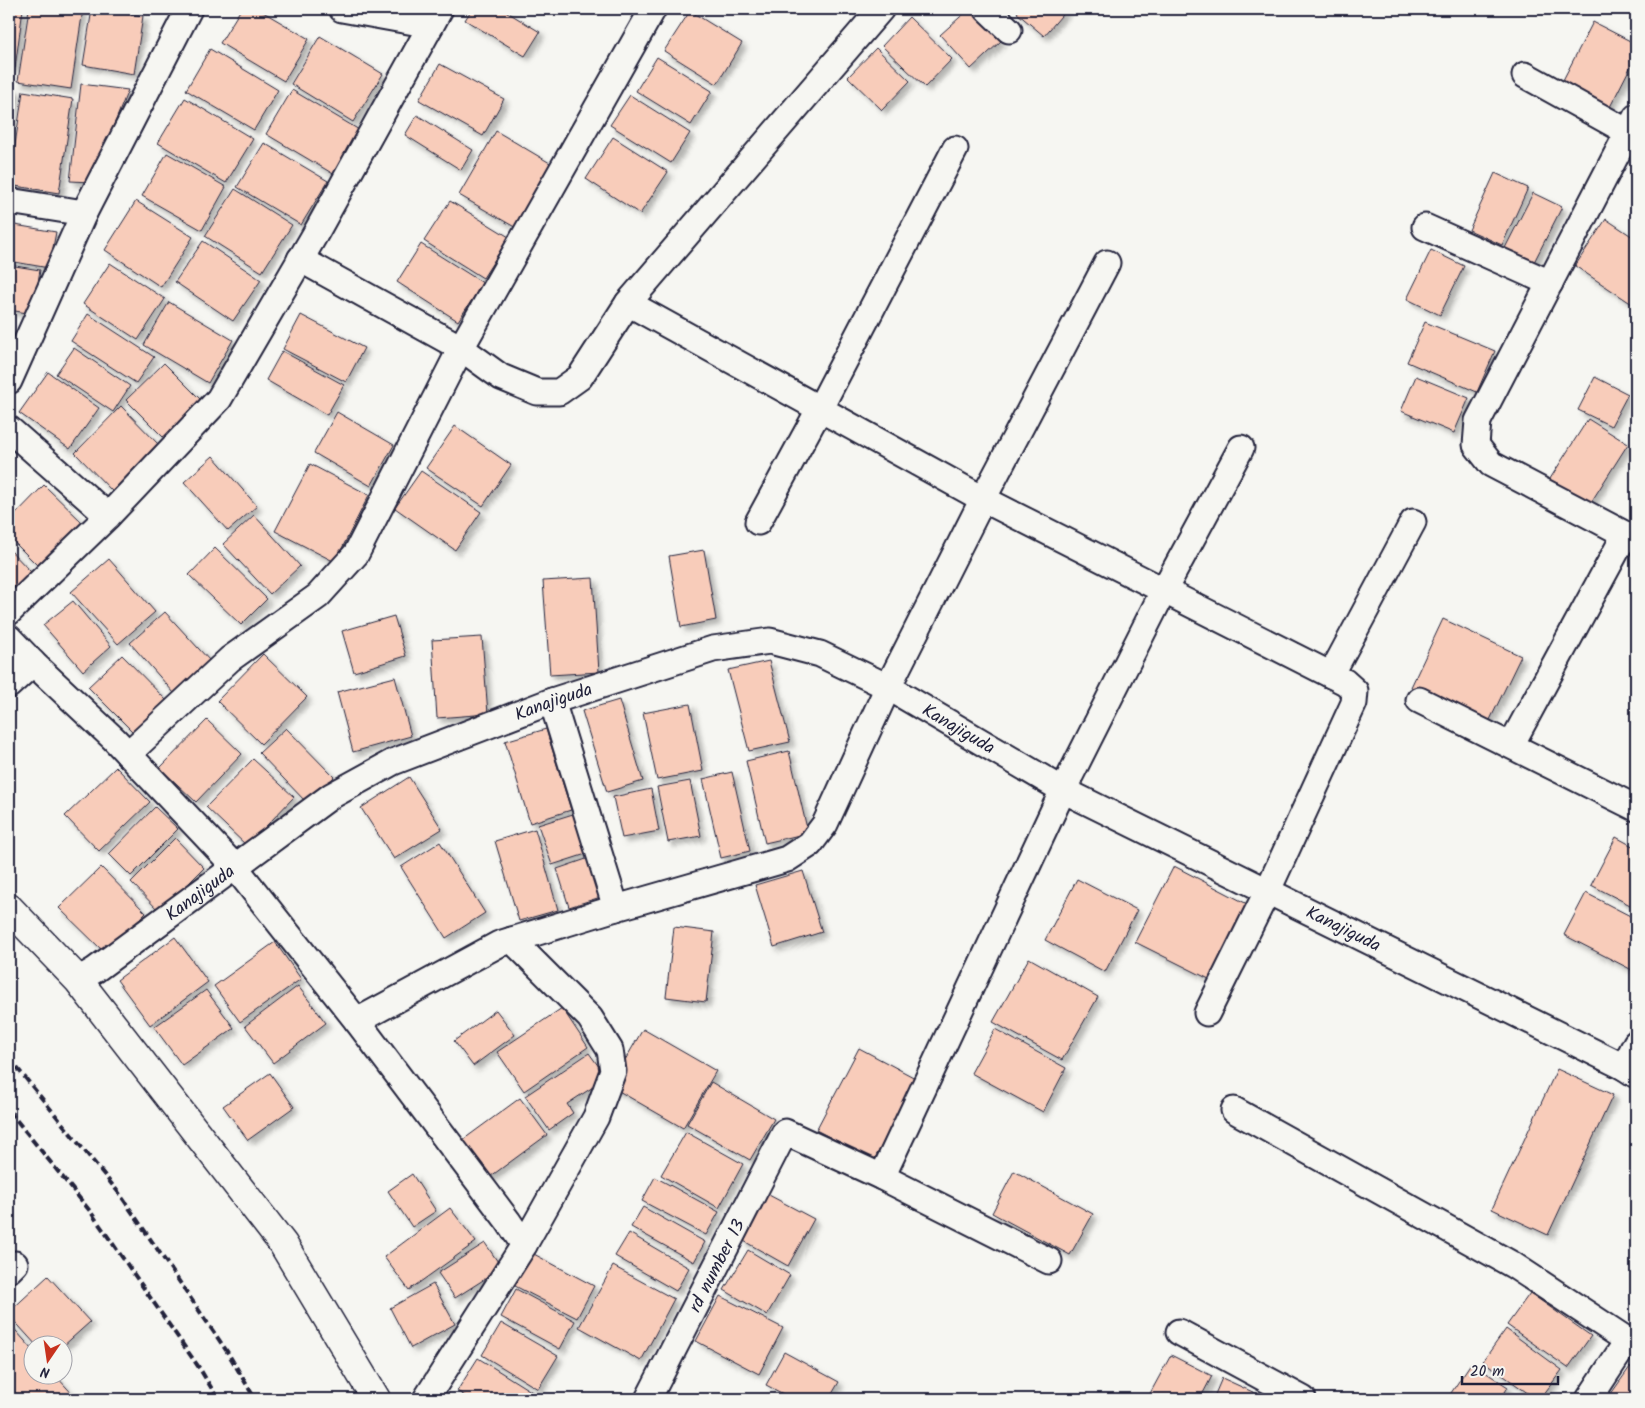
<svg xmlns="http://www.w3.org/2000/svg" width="1645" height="1408" font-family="Kalam,sans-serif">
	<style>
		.building { fill: #f8ccba; stroke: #22223b; filter: url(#shadow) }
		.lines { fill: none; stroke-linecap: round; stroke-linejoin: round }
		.street-casing { stroke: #22223b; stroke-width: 29 }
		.secondary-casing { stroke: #22223b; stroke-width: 31 }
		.street { stroke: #f6f6f2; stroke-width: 25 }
		.secondary { stroke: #f6f6f2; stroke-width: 28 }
		.rail { stroke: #22223b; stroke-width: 4; stroke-dasharray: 8 4; stroke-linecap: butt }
		.labels { text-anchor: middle; stroke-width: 4.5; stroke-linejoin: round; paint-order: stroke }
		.street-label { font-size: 18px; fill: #22223b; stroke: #f6f6f2 }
	</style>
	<defs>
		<filter id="shadow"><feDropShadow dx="4.5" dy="4.5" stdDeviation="2.5" flood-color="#0004"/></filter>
	</defs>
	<rect width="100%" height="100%" fill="#f6f6f2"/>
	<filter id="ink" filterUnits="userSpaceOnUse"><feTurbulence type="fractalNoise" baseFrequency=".02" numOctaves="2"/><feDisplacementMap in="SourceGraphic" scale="10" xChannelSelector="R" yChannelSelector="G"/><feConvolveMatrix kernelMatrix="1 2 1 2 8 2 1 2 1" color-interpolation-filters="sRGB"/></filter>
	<g filter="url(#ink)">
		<!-- building -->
		<path class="building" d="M9,9H23L15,68L9,67Z
			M29,9H83L71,89L18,81Z
			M92,9L143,16L134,74L83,65Z
			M241,9H258L309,39L284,81L220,43Z
			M472,9H502L540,32L525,56L465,20Z
			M969,9H971L1001,41L971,69L940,35Z
			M1020,9H1067L1044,36L1017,13Z
			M690,11L742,43L717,84L664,51Z
			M909,17L952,59L925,87L882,46Z
			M1593,22L1636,44V56L1610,107L1562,82Z
			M320,36L383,74L353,122L291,84Z
			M876,48L910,81L882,110L848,77Z
			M210,49L278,90L254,130L186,90Z
			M657,57L712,91L691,125L636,91Z
			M440,64L504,99L483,136L419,100Z
			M81,84L128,90L91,182L70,181Z
			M9,88L16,89L9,137Z
			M292,90L361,131L335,175L266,134Z
			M23,91L73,99L59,193L9,185Z
			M630,95L690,133L671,163L610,125Z
			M185,98L253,139L226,183L158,143Z
			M417,115L473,150L461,170L405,135Z
			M496,131L555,166L518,229L459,195Z
			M613,137L668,172L640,214L586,179Z
			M264,143L328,181L301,225L237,187Z
			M167,153L226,187L202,230L142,196Z
			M1495,173L1528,188L1502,245L1469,230Z
			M235,189L292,225L262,272L205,236Z
			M1533,193L1562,207L1532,266L1503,252Z
			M136,201L193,237L161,287L105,250Z
			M450,201L509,237L483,278L424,241Z
			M1606,219L1636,239V297L1632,304L1575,266Z
			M9,224L56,232L49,268L9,261Z
			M203,241L261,280L233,321L175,282Z
			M421,244L483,283L458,321L397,282Z
			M1431,250L1464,266L1440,315L1407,299Z
			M110,263L165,299L138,340L83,304Z
			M9,265L40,270L33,314L9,310Z
			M169,302L233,340L208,383L144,345Z
			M88,314L154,357L136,383L71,341Z
			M301,315L364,348L346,382L283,349Z
			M1425,322L1495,351L1477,392L1407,362Z
			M74,348L130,386L113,412L56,374Z
			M282,351L344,385L327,415L266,380Z
			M164,363L203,402L165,439L126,400Z
			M48,372L99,408L70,449L19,413Z
			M1416,376L1469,398L1454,433L1401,411Z
			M1595,377L1628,394L1611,426L1578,410Z
			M121,406L160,446L113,492L75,453Z
			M337,412L394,445L371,486L314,453Z
			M1588,419L1628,444L1588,507L1548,482Z
			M455,426L511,465L483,506L426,468Z
			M213,456L257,506L228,531L184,482Z
			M310,464L369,495L335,562L275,531Z
			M421,471L481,512L455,550L395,508Z
			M44,485L84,524L40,568L9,537V521Z
			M254,515L300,566L270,594L223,544Z
			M215,548L267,599L241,625L189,575Z
			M9,549L31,572L9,594Z
			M704,550L716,620L681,627L669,556Z
			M109,559L155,612L118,644L71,592Z
			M593,578L599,672L550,675L543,581Z
			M73,601L111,646L83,671L43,625Z
			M165,612L210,661L174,693L130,643Z
			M394,616L406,656L354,672L342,631Z
			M1443,619L1521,656L1488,724L1411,687Z
			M482,637L488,714L437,718L432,640Z
			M263,654L307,697L261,744L217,701Z
			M122,655L169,703L136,735L88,687Z
			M769,661L790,742L749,751L728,670Z
			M395,677L411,736L353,752L337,692Z
			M619,700L643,781L607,792L582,711Z
			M690,704L703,771L657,780L643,713Z
			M207,720L242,754L196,802L160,768Z
			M286,728L334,777L307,803L259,753Z
			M546,729L571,810L530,823L505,741Z
			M789,751L808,833L765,843L746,761Z
			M253,759L294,797L247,846L206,807Z
			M116,767L150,802L99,851L65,816Z
			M732,772L750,851L721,858L703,779Z
			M409,777L442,829L394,859L361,808Z
			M690,781L701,836L668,842L657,787Z
			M651,789L659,831L622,838L613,797Z
			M155,807L178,829L131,876L109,854Z
			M576,813L589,853L552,865L538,825Z
			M535,829L558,910L519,921L495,841Z
			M1616,837L1636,848V908L1591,885Z
			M175,838L204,868L160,912L131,882Z
			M440,842L485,913L446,938L401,867Z
			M592,857L604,896L569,907L557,869Z
			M1174,866L1251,906L1213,981L1135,942Z
			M101,867L146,913L105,953L59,908Z
			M803,871L822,932L774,947L755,885Z
			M1077,879L1137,910L1105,972L1045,940Z
			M1586,893L1636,919V972L1564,935Z
			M674,927L714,932L706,1002L666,997Z
			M175,937L208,982L150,1025L117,980Z
			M275,942L301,979L240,1022L214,986Z
			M1029,958L1098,997L1062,1060L993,1022Z
			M298,986L326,1023L273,1063L245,1026Z
			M206,990L234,1028L182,1065L154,1027Z
			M562,1008L588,1047L524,1091L497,1052Z
			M496,1010L515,1035L473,1066L454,1041Z
			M643,1029L716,1071L683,1128L610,1086Z
			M995,1029L1066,1068L1043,1112L971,1073Z
			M859,1048L917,1079L874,1160L816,1130Z
			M589,1053L607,1078L567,1104L573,1113L549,1130L525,1096Z
			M1557,1069L1613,1095L1548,1235L1492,1209Z
			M270,1073L294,1107L248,1140L223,1106Z
			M711,1082L774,1119L750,1160L687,1124Z
			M520,1098L547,1135L487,1179L460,1142Z
			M686,1132L743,1164L719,1208L661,1175Z
			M1014,1171L1093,1214L1070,1255L992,1213Z
			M412,1174L436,1211L412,1227L388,1191Z
			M655,1177L719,1212L706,1235L642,1201Z
			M767,1194L814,1219L788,1266L742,1240Z
			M643,1207L705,1242L694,1262L631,1227Z
			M450,1208L476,1242L409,1290L384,1257Z
			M629,1233L689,1268L676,1291L615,1256Z
			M485,1243L502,1268L455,1298L438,1273Z
			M748,1250L790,1275L767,1315L724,1290Z
			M532,1253L594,1286L577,1318L515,1286Z
			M613,1266L674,1299L641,1361L579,1327Z
			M48,1276L90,1322L62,1347V1346H37L9,1315V1312Z
			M433,1284L455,1324L411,1348L390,1308Z
			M516,1289L575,1321L560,1349L501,1317Z
			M1530,1293L1591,1336L1568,1368L1507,1325Z
			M720,1296L783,1328L759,1374L696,1341Z
			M9,1323L32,1349V1376H56L77,1399H9Z
			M501,1323L558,1356L538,1389L482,1355Z
			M1506,1329L1562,1370L1540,1399H1536L1483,1361Z
			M784,1352L839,1382L829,1399H793L766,1385Z
			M1171,1355L1212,1376L1200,1399H1147Z
			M478,1358L537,1395L534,1399H470L457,1391Z
			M1471,1363L1508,1387L1501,1399H1447Z
			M1630,1367L1636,1372V1399H1610L1608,1398Z
			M1222,1378L1268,1399H1213Z"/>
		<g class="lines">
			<!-- street casing -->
			<g class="street-casing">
				<g id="street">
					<path d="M342,9L431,25"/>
					<path d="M987,9L1009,30"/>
					<path d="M1525,75L1628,132"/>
					<path d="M1636,117L1478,421L1476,445L1491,464L1636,540"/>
					<path d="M9,201L84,213"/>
					<path d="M1425,227L1550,283"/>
					<path d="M300,259L461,348L501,377L537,392H559L580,377L628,303L881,9"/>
					<path d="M628,303L983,499L1345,682L1355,691L1354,703L1268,890L1207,1013"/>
					<path d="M9,381L84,213L189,9"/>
					<path d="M9,429L108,516"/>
					<path d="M758,522L820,408L955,149"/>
					<path d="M9,612L108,516L219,399L317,231L440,9"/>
					<path d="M9,638L33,663L114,739L235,867L357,1021L499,944L616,908L787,859L810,844L825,824L888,687L983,499L1107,263"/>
					<path d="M1331,675L1413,522"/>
					<path d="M9,685L33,663"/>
					<path d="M1419,700L1636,808"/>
					<path d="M552,701L616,908"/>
					<path d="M1511,745L1625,535"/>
					<path d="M128,754L230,659L318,596L356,554L461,348L653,9"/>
					<path id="s1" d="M78,980L95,970L331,796L393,762L552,701L713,649L770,641L820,654L888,687L1063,790L1624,1067L1636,1075"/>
					<path d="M357,1021L508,1221L524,1245"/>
					<path d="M1624,1067L1636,1043"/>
					<path d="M1234,1110L1513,1265L1636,1346"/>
					<path d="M882,1177L1063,790L1164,590L1241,448"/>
					<path d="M9,1270L15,1264"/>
					<path d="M1179,1332L1303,1399"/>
					<path d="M426,1399L524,1245L596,1117L613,1071L610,1050L590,1018L512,940"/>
					<path id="s2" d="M648,1399L785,1132L882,1177L1049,1261"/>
					<path d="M1589,1399L1628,1340"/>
				</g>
			</g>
			<!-- secondary casing -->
			<g class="secondary-casing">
				<path id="secondary" d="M9,908L78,980L283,1244L376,1399"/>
			</g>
			<!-- street -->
			<use href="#street" class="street"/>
			<!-- secondary -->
			<use href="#secondary" class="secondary"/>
			<!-- rail -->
			<path class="rail" d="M9,1058L119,1193L228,1353L255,1399
				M9,1111L90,1211L200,1369L218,1399"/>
		</g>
	</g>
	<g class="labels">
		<!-- street labels -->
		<g class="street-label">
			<text dy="6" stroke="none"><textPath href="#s1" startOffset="555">Kanajiguda</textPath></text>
			<text dy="6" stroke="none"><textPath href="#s1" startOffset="990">Kanajiguda</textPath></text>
			<text dy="6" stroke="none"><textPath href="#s1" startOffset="150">Kanajiguda</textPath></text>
			<text dy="6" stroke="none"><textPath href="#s1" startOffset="1424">Kanajiguda</textPath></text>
			<text dy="6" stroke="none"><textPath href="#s2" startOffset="150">rd number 13</textPath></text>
		</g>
	</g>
	<!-- margin -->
	<rect width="1645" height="1408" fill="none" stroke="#f6f6f2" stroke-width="30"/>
	<rect x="15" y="15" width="1615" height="1378" fill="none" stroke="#22223b" stroke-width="2" filter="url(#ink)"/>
	<!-- north arrow -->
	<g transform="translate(48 1360) rotate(193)"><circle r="24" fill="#f6f6f2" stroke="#a1a1a9"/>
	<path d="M0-4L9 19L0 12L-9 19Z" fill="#c8321e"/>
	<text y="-8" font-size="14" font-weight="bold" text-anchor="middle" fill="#22223b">N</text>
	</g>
	<!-- scale -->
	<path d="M1462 1376v8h96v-8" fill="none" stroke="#22223b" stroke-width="2.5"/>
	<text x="1470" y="1376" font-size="15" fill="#22223b" stroke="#f6f6f2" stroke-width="4" paint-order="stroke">20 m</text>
</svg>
